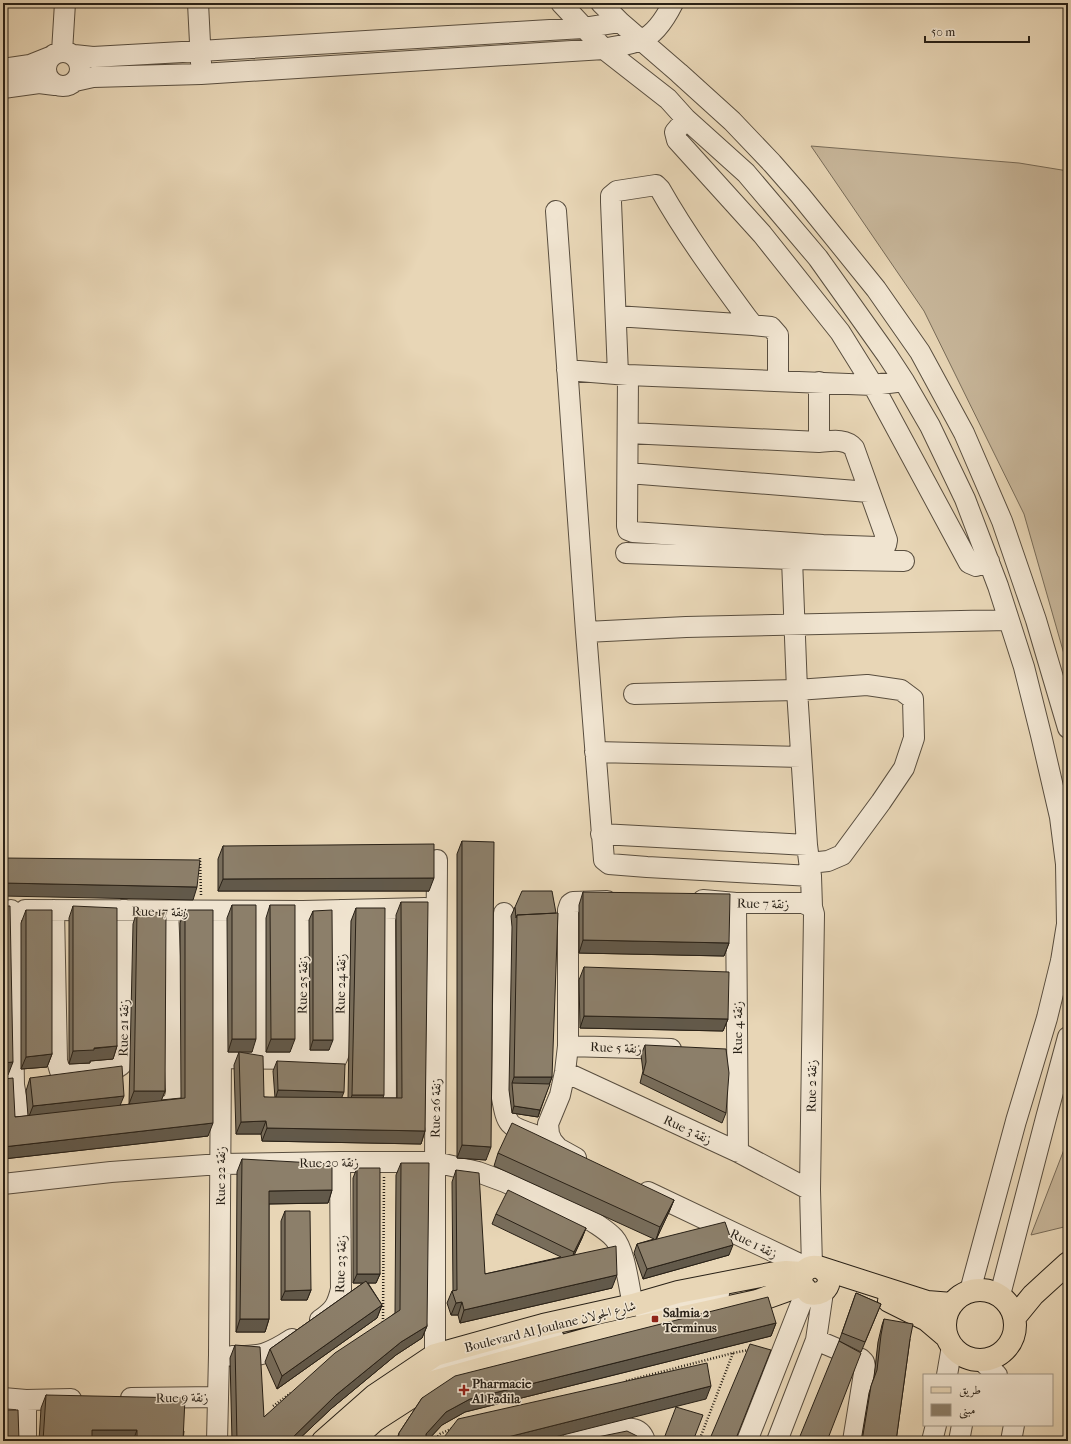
<svg xmlns="http://www.w3.org/2000/svg" width="1071" height="1444" font-family="'IM FELL French Canon',Amiri,serif">
	<style>
		.grass { fill: #c8b79b; stroke: #786c59 }
		.lines { fill: none; stroke-linecap: round; stroke-linejoin: round }
		.minor-casing { stroke: #594e3f; stroke-width: 22 }
		.major-casing { stroke: #292117; stroke-width: 24 }
		.path { stroke: #292117; stroke-width: 2.5; stroke-dasharray: 1 2; stroke-linecap: butt }
		.minor { stroke: #f0e4d0; stroke-width: 20 }
		.major { stroke: #e8d6b6; stroke-width: 22 }
		.wall { fill: #786d5b; stroke: #292117 }
		.shaded-wall { fill: #62594a; stroke: #292117 }
		.building { fill: #8c7f6a; stroke: #292117 }
		.poi-dot { fill: #8f2418; stroke: #f0e4d0; stroke-width: 1.5 }
		.labels { text-anchor: middle; stroke-width: 3; stroke-linejoin: round; paint-order: stroke }
		.street-label { font-size: 13px; fill: #292117; stroke: #f0e4d0 }
		.poi-label { font-size: 13px; font-weight: bold; fill: #292117; stroke: #f0e4d0; text-anchor: start }
	</style>
	<rect width="100%" height="100%" fill="#e8d6b6"/>
	<filter id="stains"><feTurbulence type="fractalNoise" baseFrequency=".005" numOctaves="4"/><feColorMatrix values="0 0 0 0 .2 0 0 0 0 .09 0 0 0 0 .02 0 0 0 .5 -.17"/></filter>
	<radialGradient id="worn" r=".72"><stop offset=".6" stop-color="#630" stop-opacity="0"/><stop offset="1" stop-color="#630" stop-opacity=".3"/></radialGradient>
	<!-- grass -->
	<path class="grass" d="M811,146L1019,163L1068,171V668L1024,514L924,311Z
		M1068,1133V1226L1031,1235L1065,1147Z"/>
	<g class="lines">
		<!-- minor casing -->
		<g class="minor-casing">
			<path id="minor" d="M198,3L201,63
				M561,3L604,49L668,99L686,119L746,173L818,258L887,355L904,381L930,426L965,499L998,586L1024,667L1041,735L1060,817L1066,864L1067,924L1061,961L1047,1018L1016,1121L970,1291
				M601,3L620,22L679,73L732,121L772,163L800,195L876,289L920,352L964,433L1002,521L1036,620L1068,728
				M46 69a17 17 0 1 1 34 0a17 17 0 1 1-34 0Z
				M62,52L65,3
				M74,55L93,57L200,51L583,28L620,22
				M3,69L30,65L50,57
				M75,81L93,77L201,74L604,49C616,46 630,45 641,40C656,34 666,17 673,3
				M3,88L39,83L55,85
				M686,119L675,132L677,140L762,234L840,332L873,385L969,563L976,566L989,561
				M556,211L586,632
				M616,316L753,325
				M567,370L628,375L873,385L904,381
				M618,374L611,202V196L617,191L656,185L660,189C686,235 717,277 748,319L753,325L771,327L778,335V381
				M819,382V442
				M628,433L819,442C831,441 846,438 854,448L887,540L886,545L883,547H877L823,545L633,532L628,530L627,526L628,375
				M628,473L869,492
				M626,553L792,559L797,690L807,845L811,876L812,907L814,914L810,1190L812,1266
				M792,559L904,561
				M634,694L797,690L867,685L901,690L913,699L914,738L904,768L881,802L842,855L828,861L810,863
				M595,752L801,757
				M601,834L807,845
				M811,876L647,867L609,864L604,860L586,632L686,627L1008,620
				M703,900L736,903H803L812,907
				M736,903L738,1152
				M11,910L14,1085L20,1118L23,1122L44,1121
				M25,910L303,911L425,908
				M54,910L57,1061L60,1071L69,1073L115,1069L121,1065L123,1060L124,910
				M385,910L386,1106
				M260,911L261,1058
				M504,913L502,1098C507,1126 508,1126 535,1135
				M568,1046L671,1049
				M221,1058L302,1059L337,1058L339,1053L341,910
				M302,1059L303,911
				M565,1072L738,1152L810,1190
				M151,1108C165,1107 174,1108 176,1092L168,911
				M576,1158L558,1148L552,1141L549,1134L548,1124L560,1095L565,1072L568,1046V910L570,904L573,902L607,901
				M3,1184L111,1172L220,1164L340,1162H435L478,1172L505,1182L592,1221C599,1226 608,1231 614,1238C625,1250 629,1288 633,1305
				M648,1192L808,1268
				M1000,1295L1046,1118L1068,1037
				M645,1312L719,1294
				M320,1320C334,1310 337,1306 341,1289L340,1162
				M816,1340L861,1359L864,1362L865,1367L853,1441
				M435,1355V1162L437,860
				M232,1356C260,1357 269,1354 292,1339
				M982,1361L997,1375
				M947,1375L952,1346
				M409,1386L435,1369L485,1354L554,1338
				M3,1398L26,1400L71,1399
				M131,1398L218,1397
				M26,1441V1400
				M217,1441L219,1355L221,1058L220,911
				M572,1441C585,1438 621,1426 632,1429C639,1430 643,1435 645,1441
				M747,1441L806,1291
				M777,1441L816,1340L823,1292
				M932,1441L936,1425
				M959,1441L962,1425
				M1011,1441L1014,1425"/>
		</g>
		<!-- major casing -->
		<g class="major-casing">
			<path id="major" d="M818,1267C837,1274 829,1298 809,1293L802,1285C799,1274 807,1265 818,1267L927,1302L952,1304
				M945 1325a35 35 0 1 1 70 0a35 35 0 1 1-70 0Z
				M889,1301L927,1320L947,1337
				M1015,1317L1033,1295L1068,1263
				M323,1441L374,1396L435,1355L543,1325L633,1305L678,1292L770,1274L786,1272L803,1273
				M352,1441L374,1421L436,1381L602,1335L757,1301L802,1285"/>
		</g>
		<!-- path -->
		<path class="path" d="M200,858L201,895
			M383,1322L384,1177
			M626,1381L733,1353L749,1350
			M273,1406L291,1393
			M434,1441L440,1434L453,1428
			M699,1441L733,1353"/>
		<!-- minor -->
		<use href="#minor" class="minor"/>
		<!-- major -->
		<use href="#major" class="major"/>
	</g>
	<!-- wall -->
	<path class="wall" d="M462,841L486,1160L457,1158V854Z
		M223,846L429,891H218V859Z
		M583,892L729,943L724,956L579,953V905Z
		M401,902L425,1131L421,1144L262,1141L261,1134H236L234,1065L239,1052L264,1097L275,1098L273,1071L277,1061L342,1098H348L351,921L356,908L383,1098H397L396,915Z
		M232,905L252,1052H228L227,918Z
		M270,905L290,1052H266V918Z
		M73,906L117,1046L113,1059L90,1061V1063L69,1064V918Z
		M515,907L552,1077L538,1117L512,1113L509,1090L512,927L511,916Z
		M26,910L52,1054L47,1067L21,1069V923Z
		M185,910L208,1136L3,1159V1079L15,1117L28,1116L26,1091L30,1078L121,1105L133,1104H129L133,924L137,911L165,1091L161,1100L181,1098L180,923Z
		M313,911L329,1050H310L309,920Z
		M584,967L728,1019L723,1031L580,1028L579,980Z
		M645,1045L726,1113L722,1123L640,1083L643,1071L641,1055Z
		M498,1153L674,1200L669,1212L656,1239L729,1255L643,1279L634,1253L637,1244L654,1239L494,1166Z
		M242,1159L332,1190L328,1203L269,1204V1319L265,1332H236L237,1172Z
		M401,1163L427,1326L422,1338L396,1355L332,1408L297,1441H232L230,1358L235,1345L264,1417L395,1313L396,1175Z
		M357,1168L380,1274L376,1283H368L382,1305L377,1318L277,1389L265,1362L270,1349L363,1283H353V1178Z
		M456,1170L485,1274L561,1257L492,1224L496,1214L586,1228L582,1238L574,1255L612,1288L460,1323L458,1315H451L447,1303L452,1291H453L452,1182Z
		M285,1211L311,1290L307,1300H281V1221Z
		M856,1293L881,1304L861,1352L839,1341Z
		M884,1319L910,1339L896,1441H861L869,1393L874,1377L878,1342L882,1325Z
		M776,1323L771,1336L465,1412L442,1425L427,1441H396L399,1433L422,1398Z
		M46,1395L184,1431L183,1441H39L41,1408Z"/>
	<!-- shaded-wall -->
	<path class="shaded-wall" d="M434,878L429,891H218L223,879Z
		M3,883L197,887L193,900L3,896Z
		M583,940L729,943L724,956L579,953Z
		M584,1016L728,1019L723,1031L580,1028Z
		M232,1039H256L252,1052H228Z
		M271,1039H295L290,1052H266Z
		M313,1040H333L329,1050H310Z
		M117,1046L113,1059L90,1061V1063L69,1064L73,1051Z
		M52,1054L47,1067L21,1069L26,1057Z
		M13,1062L8,1075H3V1063Z
		M514,1077H552L547,1090L512,1083Z
		M278,1090L344,1092L340,1102L275,1100Z
		M134,1091H165L160,1104H129Z
		M352,1095H384L379,1108H348Z
		M124,1096L119,1108L28,1119L33,1106Z
		M514,1106L540,1110L538,1117L512,1113Z
		M266,1121L261,1134H236L241,1122Z
		M213,1123L208,1136L3,1159V1147Z
		M267,1128L425,1131L421,1144L262,1141Z
		M462,1145L491,1147L486,1160L457,1158Z
		M332,1190L328,1203L264,1204L269,1191Z
		M674,1200L669,1212L656,1240L660,1227Z
		M586,1228L582,1238L571,1262L574,1252Z
		M733,1245L729,1255L643,1279L647,1269Z
		M357,1274H380L376,1283H353Z
		M617,1275L612,1288L460,1323L464,1310Z
		M311,1290L307,1300H281L285,1291Z
		M462,1302L458,1315H451L456,1303Z
		M382,1305L377,1318L277,1389L282,1376Z
		M240,1319H269L265,1332H236Z
		M776,1323L771,1336L465,1412L442,1425L427,1441H424L426,1434L446,1412L470,1399Z
		M427,1326L422,1338L396,1355L332,1408L297,1441H289L336,1395L401,1342Z
		M711,1386L706,1399L539,1441H492Z
		M92,1430H137L133,1441H88Z"/>
	<!-- building -->
	<path class="building" d="M462,841L494,842L491,1147L462,1145Z
		M434,844V878L223,879V846Z
		M3,858L200,860L197,887L3,883Z
		M522,891H552L556,913L517,915L516,918L515,907Z
		M583,892L730,894L729,943L583,940Z
		M401,902H428L425,1131L267,1128L266,1121L241,1122L239,1052L263,1056L264,1097L402,1098Z
		M232,905H256V1039H232Z
		M270,905H295V1039H271Z
		M3,906H10L13,1062L3,1063Z
		M73,906L117,908V1046L94,1048V1050L73,1051Z
		M356,908H385L384,1095H352Z
		M26,910H52V1054L26,1057Z
		M185,910H213V1123L3,1147V1079L13,1078L15,1117L185,1098Z
		M332,910L333,1040H313V911Z
		M137,911L166,913L165,1091H134Z
		M558,913L552,1077H514L517,915Z
		M584,967L729,972L728,1019L584,1016Z
		M645,1045L726,1049L729,1073L726,1113L643,1074L646,1062Z
		M277,1061L345,1064L344,1092L278,1090Z
		M122,1066L124,1096L33,1106L30,1078Z
		M512,1083L550,1084L540,1110L514,1106Z
		M512,1123L674,1200L660,1227L498,1153Z
		M242,1159L332,1164V1190L269,1191V1319H240Z
		M401,1163H429L427,1326L401,1342L336,1395L289,1441H237L235,1345L260,1347L264,1417L335,1353L400,1310Z
		M357,1168H380V1274H357Z
		M456,1170L479,1173L485,1274L616,1246L617,1275L464,1310L462,1302L456,1303L452,1291L457,1290Z
		M508,1190L586,1228L574,1252L496,1214Z
		M285,1211H310L311,1290L285,1291Z
		M725,1222L733,1245L647,1269L637,1244Z
		M366,1281L382,1305L282,1376L270,1349Z
		M856,1293L881,1304L865,1342L842,1333Z
		M768,1297L776,1323L470,1399L446,1412L426,1434V1441H398L399,1433L422,1398L455,1376Z
		M884,1319L913,1324L910,1339L896,1441H862L871,1386L877,1370L881,1335Z
		M839,1341L861,1353L827,1441H798Z
		M750,1344L771,1350L735,1441H709Z
		M707,1363L711,1386L492,1441H441L458,1419Z
		M46,1395L185,1398L183,1441H137V1430H92V1441H43Z
		M676,1407L703,1415L693,1441H663Z
		M3,1410H18L19,1441H3Z
		M627,1431L637,1436L636,1441H583V1440Z"/>
	<!-- markers -->
	<g class="poi-dot">
		<rect x="651" y="1315" width="8" height="8" rx="2"/>
		<path d="M462 1384h4v4h4v4h-4v4h-4v-4h-4v-4h4z"/>
	</g>
	<g class="labels">
		<!-- street labels -->
		<g class="street-label">
			<text transform="translate(763 903) rotate(1)" y="5">Rue 7 زنقة</text>
			<text transform="translate(160 911) rotate(1)" y="5">Rue 17 زنقة</text>
			<text transform="translate(340 984) rotate(-89)" y="5">Rue 24 زنقة</text>
			<text transform="translate(302 985) rotate(-89)" y="5">Rue 25 زنقة</text>
			<text transform="translate(123 1028) rotate(-89)" y="5">Rue 21 زنقة</text>
			<text transform="translate(737 1028) rotate(-90)" y="5">Rue 4 زنقة</text>
			<text transform="translate(616 1047) rotate(2)" y="5">Rue 5 زنقة</text>
			<text transform="translate(811 1086) rotate(-89)" y="5">Rue 2 زنقة</text>
			<text transform="translate(435 1108) rotate(-89)" y="5">Rue 26 زنقة</text>
			<text transform="translate(688 1129) rotate(25)" y="5">Rue 3 زنقة</text>
			<text transform="translate(329 1162) rotate(-1)" y="5">Rue 20 زنقة</text>
			<text transform="translate(220 1176) rotate(-90)" y="5">Rue 22 زنقة</text>
			<text transform="translate(754 1243) rotate(26)" y="5">Rue 1 زنقة</text>
			<text transform="translate(340 1264) rotate(-88)" y="5">Rue 23 زنقة</text>
			<text transform="translate(550 1326) rotate(-14)" y="5">Boulevard Al Joulane شارع الجولان</text>
			<text transform="translate(182 1397) rotate(-1)" y="5">Rue 9 زنقة</text>
		</g>
		<!-- poi labels -->
		<g class="poi-label">
			<text x="663" y="1317">Salmia 2<tspan x="663" dy="15">Terminus</tspan></text>
			<text x="472" y="1388">Pharmacie<tspan x="472" dy="15">Al Fadila</tspan></text>
		</g>
	</g>
	<!-- margin -->
	<rect width="1071" height="1444" fill="none" stroke="#e8d6b6" stroke-width="16"/>
	<rect x="4" y="4" width="1063" height="1436" fill="none" stroke="#292117" stroke-width="2"/>
	<rect x="8" y="8" width="1055" height="1428" fill="none" stroke="#292117"/>
	<!-- legend -->
	<rect x="923" y="1374" width="130" height="52" fill="#f0e4d0" stroke="#a09686"/>
	<rect x="931" y="1387" width="20" height="6" fill="#e8d6b6" stroke="#a09686"/>
	<text x="959" y="1394" font-size="12" fill="#292117">طريق</text>
	<rect x="931" y="1404" width="20" height="12" fill="#8c7f6a" stroke="#a09686"/>
	<text x="959" y="1414" font-size="12" fill="#292117">مبنى</text>
	<!-- scale -->
	<path d="M925 36v6h104v-6" fill="none" stroke="#292117" stroke-width="2"/>
	<text x="931" y="36" font-size="12" fill="#292117" stroke="#f0e4d0" stroke-width="3" paint-order="stroke">50 m</text>
	<rect width="100%" height="100%" filter="url(#stains)"/>
	<rect width="100%" height="100%" fill="url(#worn)"/>
</svg>
